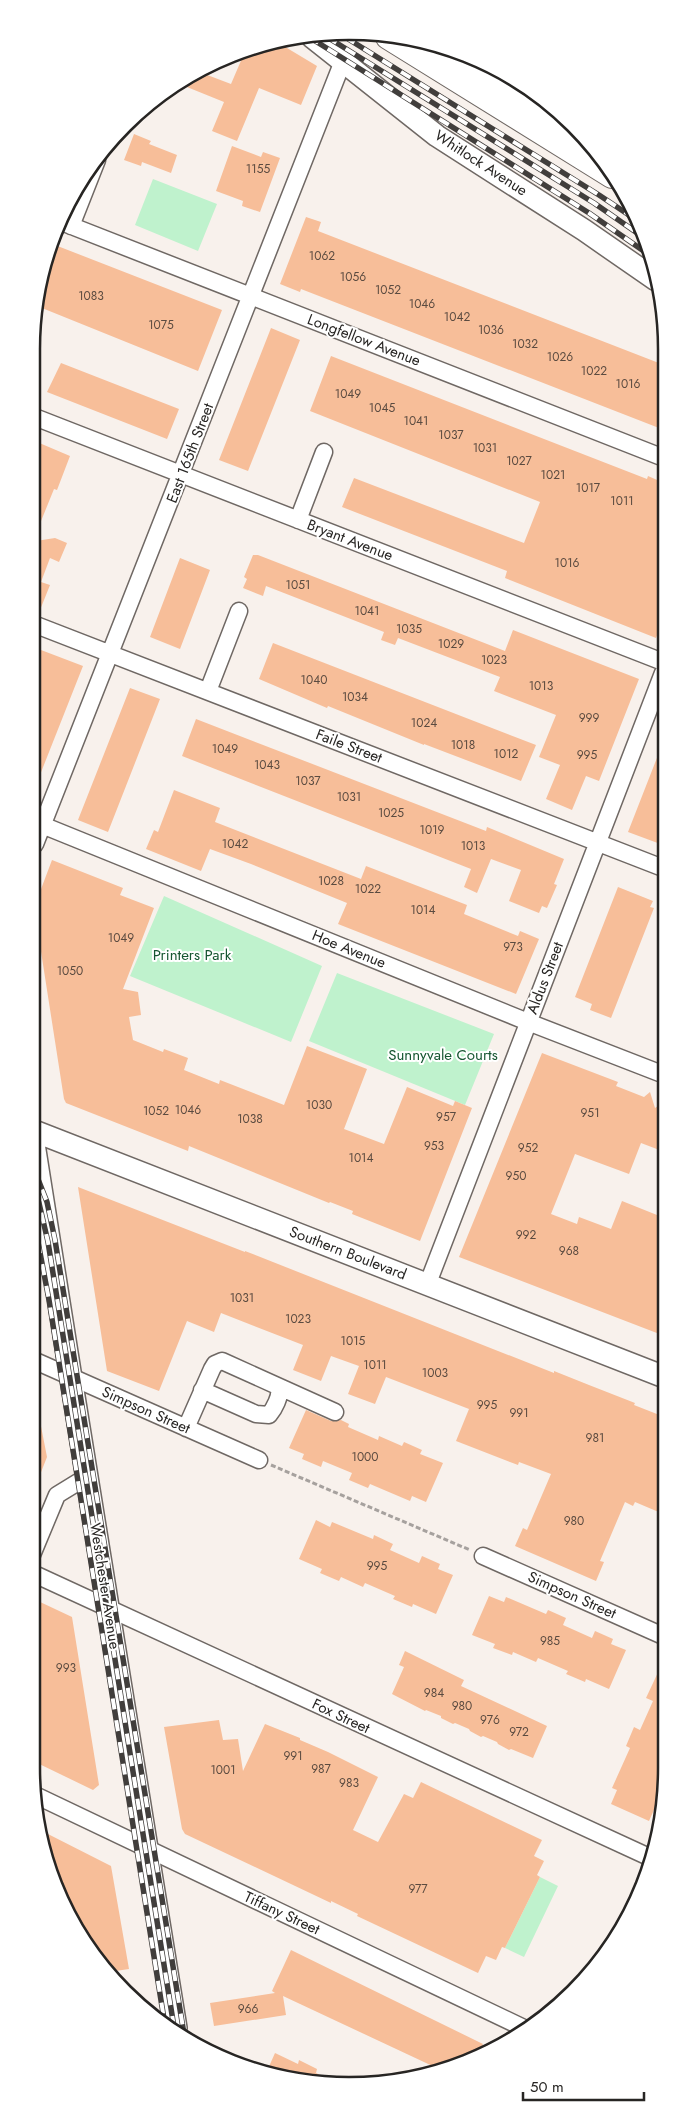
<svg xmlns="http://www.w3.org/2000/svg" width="698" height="2117" font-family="Jost,sans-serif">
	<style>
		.green { fill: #bff2cd }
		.building { fill: #f7be99 }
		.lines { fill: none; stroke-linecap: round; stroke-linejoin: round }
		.minor-casing { stroke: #6f6864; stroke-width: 19 }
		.major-casing { stroke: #6f6864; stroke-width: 24 }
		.highway-casing { stroke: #6f6864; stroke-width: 26 }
		.path { stroke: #a6a19e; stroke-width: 3; stroke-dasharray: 5 2.5; stroke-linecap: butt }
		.minor { stroke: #fff; stroke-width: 16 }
		.major { stroke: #fff; stroke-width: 21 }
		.highway { stroke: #fff; stroke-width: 24 }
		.rail-casing { stroke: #413e3c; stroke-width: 5.5 }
		.rail { stroke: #fff; stroke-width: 4; stroke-dasharray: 11; stroke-linecap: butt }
		.labels { text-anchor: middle; stroke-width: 4; stroke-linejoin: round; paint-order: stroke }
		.number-label { font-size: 12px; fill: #5b4b40 }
		.street-label { font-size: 15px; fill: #272523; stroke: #fff }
		.park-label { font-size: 15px; fill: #165631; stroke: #fff }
		.rim { fill: none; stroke: #272523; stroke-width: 2.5 }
	</style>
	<rect width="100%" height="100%" fill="#f8f1ec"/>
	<!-- green -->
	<path class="green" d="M153,179L217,204L198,251L135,225Z
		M164,896L322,966L291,1042L130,976Z
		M337,973L494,1034L465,1105L309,1041Z
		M540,1877L558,1886L524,1957L505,1948Z"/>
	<!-- building -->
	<path class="building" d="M277,42L317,66L301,105L259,88L237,141L212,131L224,102L177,83L202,73L231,84L243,56Z
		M134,134L151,141L149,144L177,155L171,173L142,162L141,166L124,160Z
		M232,146L261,157L263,152L280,158L260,212L242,206L243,201L216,191Z
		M306,217L321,222L318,231L664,365V417L659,428L301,289L300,292L280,284Z
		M55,245L222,310L198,371L37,306V298L42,287L38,285Z
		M271,328L300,340L248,471L219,460Z
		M331,356L647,479L648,476L664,483L663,619L656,638L505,578L507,571L342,507L354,478L524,543L540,502L310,411Z
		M61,363L179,409L167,439L47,392Z
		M37,442L70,456L57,490L54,489L37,531Z
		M55,538L67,543L59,562L50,558L41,582L50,585L38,615H36V541Z
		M253,555H258L505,651L513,630L639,679L599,781L586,776L572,810L546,799L560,765L539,757L556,715L494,691L500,677L398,638L395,645L381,640L384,632L266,586L263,596L243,588L247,579L244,577Z
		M180,558L210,570L180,649L150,637Z
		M273,643L536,745L521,781L424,744V745L328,706L327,708L259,679Z
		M41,650L83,666L36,785V665Z
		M130,688L160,699L108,832L78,820Z
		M196,719L486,831L487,827L564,859L554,884L557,885L547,908L542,906L539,913L509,901L521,870L491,859L477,893L464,887L471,869L182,756Z
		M662,745H663V845L628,832Z
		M174,790L220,808L215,822L361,879L366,866L467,905L464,914L518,936L520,931L539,939L516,994L338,924L347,903L251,864L210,849L201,871L146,849L154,830L158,832Z
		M52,860L123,888L120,895L154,908L123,989L138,992L141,1015L129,1017L133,1040L163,1052L164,1049L188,1058L184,1070L219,1084L220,1080L284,1105L307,1046L367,1069L344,1129L384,1144L407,1087L453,1106L455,1101L472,1108L420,1241L352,1214L353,1211L330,1202L329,1203L189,1146L188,1151L66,1103L64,1099L35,913V905Z
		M618,887L653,901L650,907L654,908L611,1018L590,1010L592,1004L575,997Z
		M542,1053L618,1082L616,1086L644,1097L650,1092L655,1108L662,1103V1151L641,1143L629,1174L575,1154L551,1214L577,1224L579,1217L611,1229L622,1201L662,1217V1335L459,1257Z
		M78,1187L245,1252V1251L554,1373V1371L589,1385L635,1403L634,1405L662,1416L661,1513L635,1502L633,1506L625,1502L600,1561L604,1562L596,1581L515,1546L523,1528L527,1530L551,1474L519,1462L518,1465L456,1441L469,1409L386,1377L375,1404L348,1394L359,1366L331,1356L321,1381L293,1370L303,1345L221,1313L214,1332L187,1321L159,1391L107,1371Z
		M306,1410L331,1421L341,1420L349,1424L348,1427L378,1440L379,1436L402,1446L404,1442L422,1450L420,1454L443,1463L426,1502L412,1496L410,1501L370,1484L368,1488L349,1480L352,1473L323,1461L321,1467L302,1459L304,1454L289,1448Z
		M33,1416H39L47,1457L34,1490Z
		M316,1520L330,1527L332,1522L373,1539L374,1535L393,1544L390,1550L419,1563L422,1556L440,1564L438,1569L453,1575L436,1614L413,1604L412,1607L393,1599L395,1596L365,1583L363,1587L341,1577L339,1581L320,1573L322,1569L299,1559Z
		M489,1596L504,1602L506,1597L546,1614L548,1610L566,1618L563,1625L592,1638L595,1631L613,1639L611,1644L626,1650L609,1689L586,1679L585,1682L566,1674L568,1671L538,1658L536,1662L513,1652L512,1655L493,1648L495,1644L472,1635Z
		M38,1601L72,1617L99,1785L93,1790L31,1760L32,1616Z
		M405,1651L464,1680L461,1686L547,1726L533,1758L511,1749L509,1750L498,1744L497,1742L483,1736L481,1737L470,1731L469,1729L455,1723L453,1724L441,1718V1716L426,1710L425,1711L392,1694L404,1667L399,1665Z
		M661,1666V1794L649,1821L611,1804L617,1790L612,1788L630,1748L626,1746L634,1727L640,1730L653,1701L646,1698Z
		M219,1720L223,1740L238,1739L243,1771L265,1724L300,1738V1740L328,1752L378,1777L353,1830L378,1842L404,1794L413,1798L421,1782L542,1840L534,1856L544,1861L537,1875L540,1877L505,1948L502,1947L496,1960L486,1956L478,1973L357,1916L358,1914L331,1901V1903L185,1834L182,1829L164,1727Z
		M44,1832L111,1866L129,1969L109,1972V1967L104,1968L55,1889Z
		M291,1950L483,2044L479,2053L441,2070L283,1996L286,2015L214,2026L210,2003L275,1993L272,1991Z
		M275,2053L298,2064L299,2060L317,2069L316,2073L333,2081L308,2083L267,2071Z"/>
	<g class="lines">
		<!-- minor casing -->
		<g class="minor-casing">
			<path id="minor" d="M64,223L664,458
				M71,226L97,160
				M37,418L663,662
				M298,520L324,452
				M36,625L663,868
				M208,691L239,611
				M35,825H42L528,1022L662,1074
				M35,844L343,61
				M428,1283L663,673
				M33,1360L259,1460
				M202,1390L256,1414L269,1415C274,1409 281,1396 279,1388
				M186,1428L212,1369L215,1364L222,1361L335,1412
				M32,1555L57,1495L88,1476
				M483,1556L661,1635
				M32,1573L649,1857
				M37,1796L528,2030"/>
		</g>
		<!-- major casing -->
		<g class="major-casing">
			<path id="major" d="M312,37L437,136L584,230L656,280
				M431,45L565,129L589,141
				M34,1131L662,1376
				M34,1144C80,1439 129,1734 176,2028"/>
		</g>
		<!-- highway casing -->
		<g class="highway-casing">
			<path id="highway" d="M388,37L612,176"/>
		</g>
		<!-- path -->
		<path class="path" d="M271,1465L470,1550"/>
		<!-- minor -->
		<use href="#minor" class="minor"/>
		<!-- major -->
		<use href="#major" class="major"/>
		<!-- highway -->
		<use href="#highway" class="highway"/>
		<!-- rail casing -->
		<g class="rail-casing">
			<path id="rail" d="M309,37L589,213L648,254
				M327,37L594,203L643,237
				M345,37L599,195L638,221
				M34,1169L47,1202L55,1240L184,2034
				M34,1192L39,1203L48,1242L174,2027
				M34,1221L49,1300L164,2019"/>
		</g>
		<!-- rail -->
		<use href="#rail" class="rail"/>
	</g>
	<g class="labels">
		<!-- number labels -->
		<g class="number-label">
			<text x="258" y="173">1155</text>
			<text x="322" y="260">1062</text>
			<text x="353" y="281">1056</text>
			<text x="388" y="294">1052</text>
			<text x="91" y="300">1083</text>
			<text x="422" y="308">1046</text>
			<text x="457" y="321">1042</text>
			<text x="161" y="329">1075</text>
			<text x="491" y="334">1036</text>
			<text x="525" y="348">1032</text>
			<text x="560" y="361">1026</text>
			<text x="594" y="375">1022</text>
			<text x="628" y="388">1016</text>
			<text x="348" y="398">1049</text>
			<text x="382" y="412">1045</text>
			<text x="416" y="425">1041</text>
			<text x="451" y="439">1037</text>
			<text x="485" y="452">1031</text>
			<text x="519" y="465">1027</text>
			<text x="553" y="479">1021</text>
			<text x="588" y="492">1017</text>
			<text x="622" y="505">1011</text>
			<text x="567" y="567">1016</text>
			<text x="298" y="589">1051</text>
			<text x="367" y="615">1041</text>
			<text x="409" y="633">1035</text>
			<text x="451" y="648">1029</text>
			<text x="494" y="664">1023</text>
			<text x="314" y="684">1040</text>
			<text x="541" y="690">1013</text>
			<text x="355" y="701">1034</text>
			<text x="589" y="722">999</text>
			<text x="424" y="727">1024</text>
			<text x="463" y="749">1018</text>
			<text x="225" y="753">1049</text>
			<text x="506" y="758">1012</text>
			<text x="587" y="759">995</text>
			<text x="267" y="769">1043</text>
			<text x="308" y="785">1037</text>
			<text x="349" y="801">1031</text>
			<text x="391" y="817">1025</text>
			<text x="432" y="834">1019</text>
			<text x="235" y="848">1042</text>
			<text x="473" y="850">1013</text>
			<text x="331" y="885">1028</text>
			<text x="368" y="893">1022</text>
			<text x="423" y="914">1014</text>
			<text x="121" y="942">1049</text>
			<text x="513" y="951">973</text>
			<text x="70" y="975">1050</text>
			<text x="319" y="1109">1030</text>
			<text x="188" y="1114">1046</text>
			<text x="156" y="1115">1052</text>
			<text x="590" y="1117">951</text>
			<text x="446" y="1121">957</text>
			<text x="250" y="1123">1038</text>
			<text x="434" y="1150">953</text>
			<text x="528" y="1152">952</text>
			<text x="361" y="1162">1014</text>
			<text x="516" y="1180">950</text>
			<text x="526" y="1239">992</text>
			<text x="569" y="1255">968</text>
			<text x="242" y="1302">1031</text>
			<text x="298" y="1323">1023</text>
			<text x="353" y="1345">1015</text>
			<text x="375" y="1369">1011</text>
			<text x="435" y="1377">1003</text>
			<text x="487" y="1409">995</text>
			<text x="519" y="1417">991</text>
			<text x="595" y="1442">981</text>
			<text x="365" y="1461">1000</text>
			<text x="574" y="1525">980</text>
			<text x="377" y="1570">995</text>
			<text x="550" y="1645">985</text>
			<text x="66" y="1672">993</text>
			<text x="434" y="1697">984</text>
			<text x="462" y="1710">980</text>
			<text x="490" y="1724">976</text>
			<text x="519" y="1736">972</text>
			<text x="293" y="1760">991</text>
			<text x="321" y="1773">987</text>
			<text x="223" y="1774">1001</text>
			<text x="349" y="1787">983</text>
			<text x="418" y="1893">977</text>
			<text x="248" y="2013">966</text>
		</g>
		<!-- street labels -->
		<g class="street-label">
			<text transform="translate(481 163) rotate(33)" y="5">Whitlock Avenue</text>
			<text transform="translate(364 340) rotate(21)" y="5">Longfellow Avenue</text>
			<text transform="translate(190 453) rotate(-69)" y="5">East 165th Street</text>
			<text transform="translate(350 540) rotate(21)" y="5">Bryant Avenue</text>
			<text transform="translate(349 746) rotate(21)" y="5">Faile Street</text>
			<text transform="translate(349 949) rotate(22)" y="5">Hoe Avenue</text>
			<text transform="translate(545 978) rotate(-69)" y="5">Aldus Street</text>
			<text transform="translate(348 1253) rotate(21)" y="5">Southern Boulevard</text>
			<text transform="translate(146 1410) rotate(24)" y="5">Simpson Street</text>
			<text transform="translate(105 1586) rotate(81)" y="5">Westchester Avenue</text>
			<text transform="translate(572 1595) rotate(24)" y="5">Simpson Street</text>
			<text transform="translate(341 1716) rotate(25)" y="5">Fox Street</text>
			<text transform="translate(282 1913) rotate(25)" y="5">Tiffany Street</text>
		</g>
		<!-- park labels -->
		<g class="park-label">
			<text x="192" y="960">Printers Park</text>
			<text x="443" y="1060">Sunnyvale Courts</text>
		</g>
	</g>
	<!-- crop -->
	<path d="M0 0H698V2117H0ZM349 40H349A309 309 0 0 1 658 349V1768A309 309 0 0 1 349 2077H349A309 309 0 0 1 40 1768V349A309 309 0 0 1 349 40Z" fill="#fff" fill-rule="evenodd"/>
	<path class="rim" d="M349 40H349A309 309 0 0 1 658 349V1768A309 309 0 0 1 349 2077H349A309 309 0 0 1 40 1768V349A309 309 0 0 1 349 40Z"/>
	<!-- scale -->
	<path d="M523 2092v8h121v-8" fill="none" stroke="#272523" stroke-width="2.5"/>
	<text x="530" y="2092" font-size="15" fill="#272523" stroke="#ffffff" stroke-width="4" paint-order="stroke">50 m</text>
</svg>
